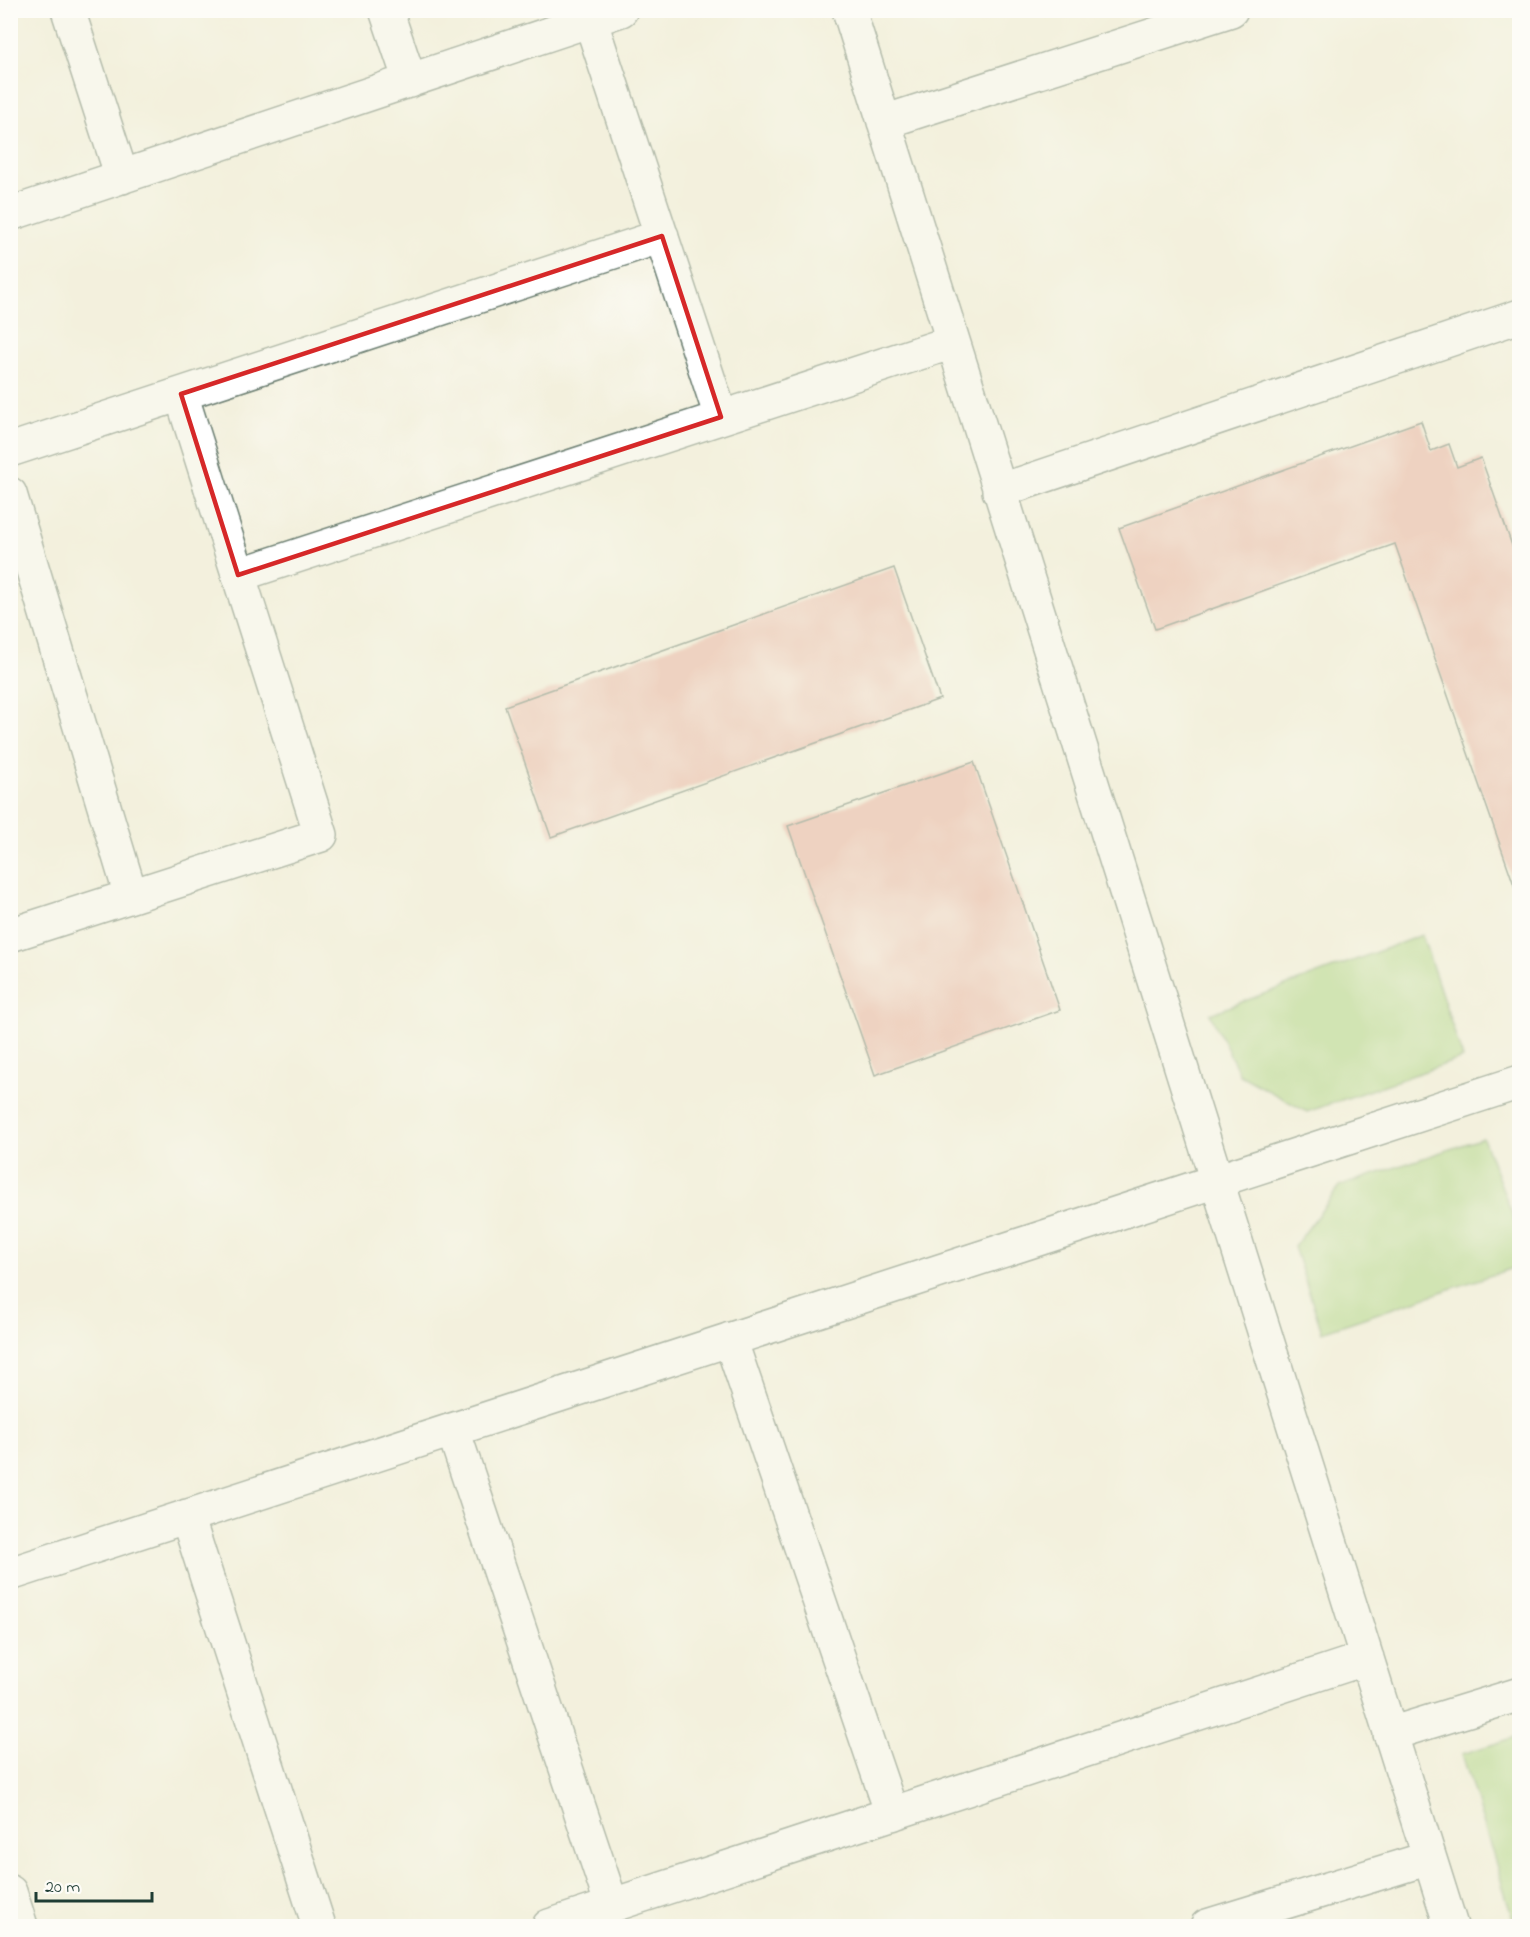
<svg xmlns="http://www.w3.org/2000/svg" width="1530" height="1937" font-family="'Indie Flower',sans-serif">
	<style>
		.green { fill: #a9d480; stroke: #64885a; stroke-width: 1.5 }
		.building { fill: #e9aea0 }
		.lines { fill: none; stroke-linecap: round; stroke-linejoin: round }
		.minor-casing { stroke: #697c6f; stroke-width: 36 }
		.minor { stroke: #fff; stroke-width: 33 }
		.marked { fill: none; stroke: #d62828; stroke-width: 4.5; stroke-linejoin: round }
	</style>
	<rect width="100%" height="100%" fill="#fdfcf7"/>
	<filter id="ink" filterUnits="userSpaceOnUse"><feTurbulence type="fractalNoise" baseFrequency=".0167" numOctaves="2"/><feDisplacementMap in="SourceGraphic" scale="12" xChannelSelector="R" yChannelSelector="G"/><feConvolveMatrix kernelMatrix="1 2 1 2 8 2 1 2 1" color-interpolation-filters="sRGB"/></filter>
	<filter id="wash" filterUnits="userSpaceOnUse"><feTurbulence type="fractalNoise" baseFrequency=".008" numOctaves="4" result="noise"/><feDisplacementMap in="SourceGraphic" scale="24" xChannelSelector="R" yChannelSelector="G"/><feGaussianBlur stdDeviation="1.35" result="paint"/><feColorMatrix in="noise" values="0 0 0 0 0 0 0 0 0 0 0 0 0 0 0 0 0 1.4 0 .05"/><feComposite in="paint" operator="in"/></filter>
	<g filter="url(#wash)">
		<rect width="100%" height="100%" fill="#f3f0dd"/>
		<!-- green -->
		<path class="green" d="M1422,935L1463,1058L1307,1112L1240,1075L1210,1014Z
			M1483,1138L1519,1232V1266L1322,1332L1294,1247L1340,1186Z
			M1519,1736L1520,1926H1515L1462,1754Z"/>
		<g id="blocks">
			<!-- building -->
			<path class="building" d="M1421,421L1431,451L1449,444L1457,467L1481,458L1520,568V902L1395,544L1155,629L1119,528Z
				M894,568L940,699L551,837L505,706Z
				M974,762L1060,1010L875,1075L788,826Z"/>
		</g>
	</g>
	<g filter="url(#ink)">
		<use href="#blocks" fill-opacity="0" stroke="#697c6f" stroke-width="1.5"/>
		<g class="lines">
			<!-- minor casing -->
			<g class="minor-casing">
				<path id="minor" d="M68,10L122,177
					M386,10L410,81
					M587,10L721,417
					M849,10L1451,1926
					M884,122L1231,10
					M10,214L621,10
					M10,450L662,236
					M999,491L1520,316
					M10,494L131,896
					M238,575L953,342
					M10,935L321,835L181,394
					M730,1339L892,1814
					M453,1430L612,1906
					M187,1516L319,1926
					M10,1574L1520,1082
					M1390,1734L1520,1694
					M10,1892L21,1926
					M549,1926L1367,1658
					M1207,1926L1429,1858"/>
			</g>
			<!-- minor -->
			<use href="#minor" class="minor"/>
		</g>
	</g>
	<!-- marked area -->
	<path d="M0 0H1530V1937H0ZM662,236L721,417L238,575L181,394Z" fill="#f3f0dd" fill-opacity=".55" fill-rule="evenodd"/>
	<path class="marked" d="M662,236L721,417L238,575L181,394Z"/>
	<!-- margin -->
	<rect width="1530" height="1937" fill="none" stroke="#fdfcf7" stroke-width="36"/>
	<!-- scale -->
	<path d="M36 1892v9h116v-9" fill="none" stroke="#1f3d34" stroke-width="3"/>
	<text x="45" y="1892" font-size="18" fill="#1f3d34" stroke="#fdfcf7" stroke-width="4.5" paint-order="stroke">20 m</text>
</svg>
